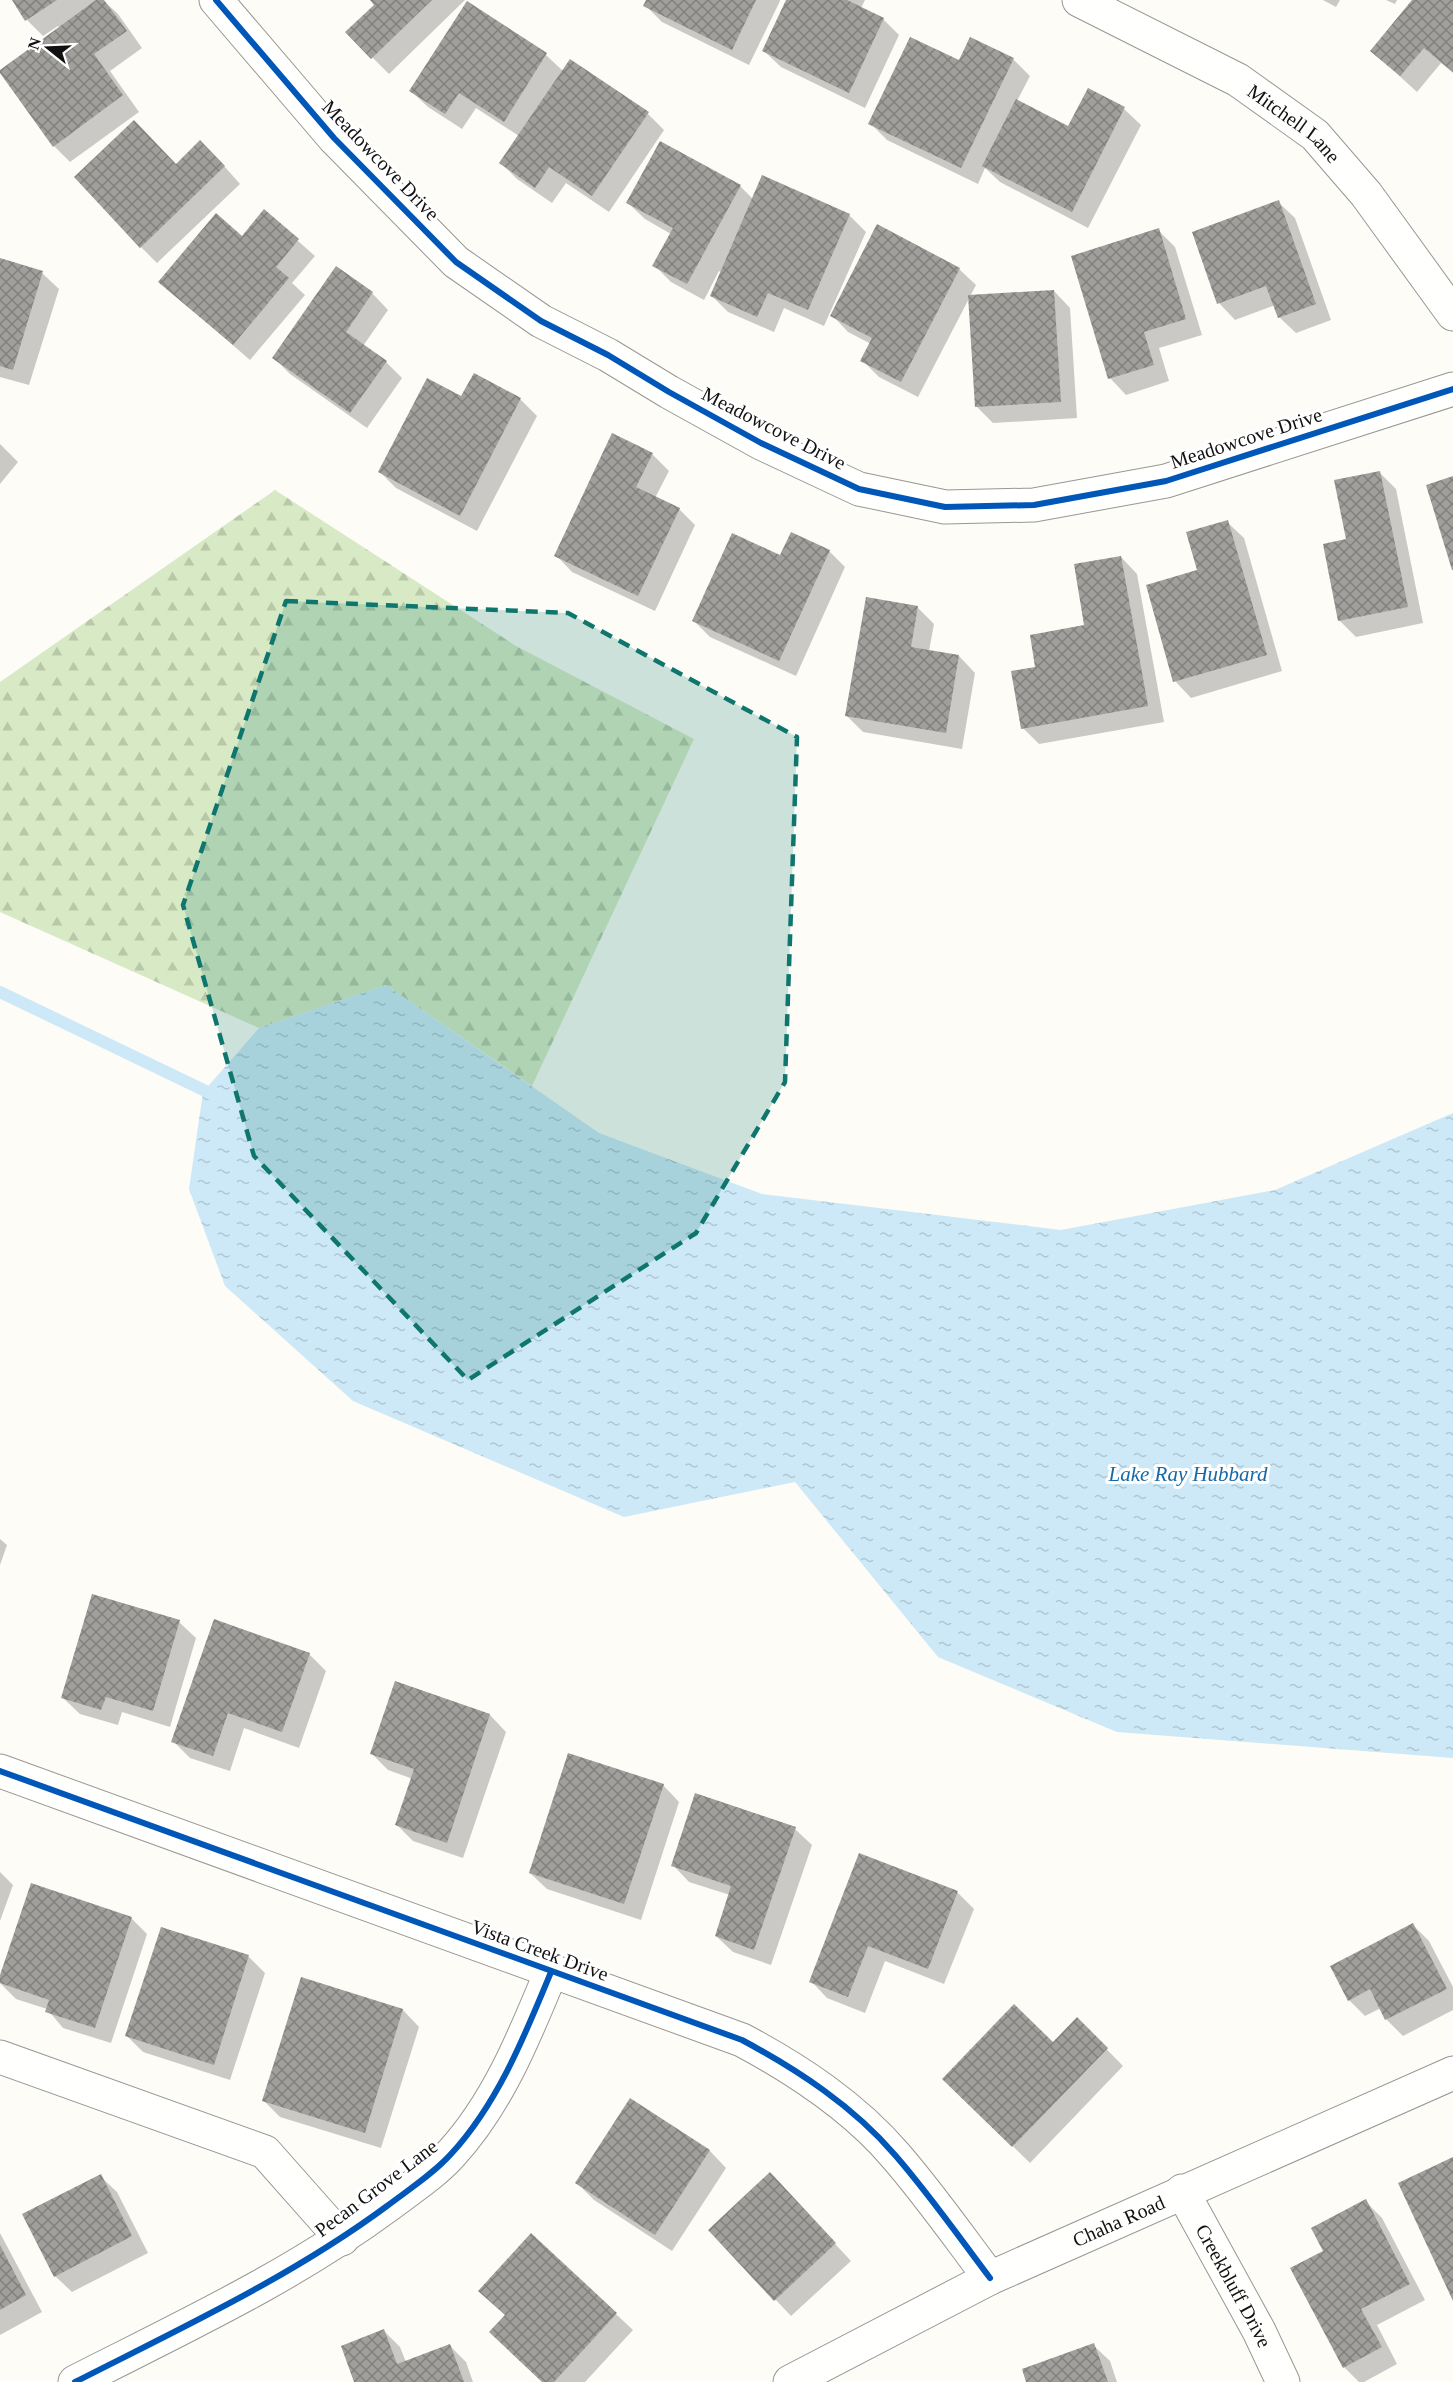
<svg xmlns="http://www.w3.org/2000/svg" width="1453" height="2382" font-family="Georgia,serif">
	<style>
		.forest { fill: url(#forest-firs) }
		.water { fill: url(#water-ripples) }
		.shadow { fill: #0003 }
		.lines { fill: none; stroke-linecap: round; stroke-linejoin: round }
		.stream { stroke: #cde8f7; stroke-width: 12 }
		.building { fill: url(#building-cross-hatch) }
		.minor-casing { stroke: #979795; stroke-width: 35 }
		.minor { stroke: #fffffe; stroke-width: 33 }
		.cycleway-casing { stroke: #fff; stroke-width: 10 }
		.cycleway { stroke: #0057b8; stroke-width: 6 }
		.marked { fill: #0f766e; fill-opacity: 0.2; stroke: #0f766e; stroke-width: 4.5; stroke-dasharray: 12 8; stroke-linejoin: round }
		.labels { text-anchor: middle; stroke-width: 6; stroke-linejoin: round; paint-order: stroke }
		.street-label { font-size: 20px; fill: #111; stroke: #fff }
		.water-label { font-size: 21px; font-style: italic; fill: #1768a6; stroke: #fff }
	</style>
	<defs>
		<pattern id="forest-firs" width="22" height="20" patternUnits="userSpaceOnUse" patternTransform="scale(1.5)"><rect width="22" height="20" fill="#d8eac5"/><path d="M5 1l3.5 6h-7zM16 11l3.5 6h-7z" fill="#b8c8a8"/></pattern>
		<pattern id="water-ripples" width="26" height="14" patternUnits="userSpaceOnUse" patternTransform="scale(1.5)"><rect width="26" height="14" fill="#cde8f7"/><path d="M2 4q2-2 4 0t4 0M15 11q2-2 4 0t4 0" fill="none" stroke="#afc6d3"/></pattern>
		<pattern id="building-cross-hatch" width="8" height="8" patternUnits="userSpaceOnUse" patternTransform="scale(1.5)"><rect width="8" height="8" fill="#a19f9c"/><path d="M0 0l8 8M0 8l8-8" fill="none" stroke="#82807e"/></pattern>
	</defs>
	<rect width="100%" height="100%" fill="#fdfcf7"/>
	<!-- forest -->
	<path class="forest" d="M275,490L516,646L694,739L532,1086L386,985L259,1028L0,912V682Z"/>
	<!-- water -->
	<path class="water" d="M386,985L599,1133L762,1194L1061,1230L1275,1190L1453,1113V1758L1117,1732L938,1657L795,1482L624,1517L353,1401L225,1286L189,1189L203,1092L259,1028Z"/>
	<!-- shadow -->
	<path class="shadow" d="M13,0H103L118,14L142,48L110,71L139,112L70,162L54,146L60,28L58,26L43,36L27,20Z
		M372,0H465L389,74L347,32L376,5Z
		M648,0H780V1L749,65L662,22L645,5Z
		M788,0H865L861,8L883,19L899,35L865,108L781,67L764,51Z
		M1323,0H1340L1336,7Z
		M1386,0H1397L1395,4Z
		M1414,0H1453V73L1441,63L1417,92L1372,51Z
		M467,3L546,55L563,71L571,61L648,114L664,130L609,212L566,183L552,203L517,179L501,163L519,136L476,108L462,129L428,107L411,91Z
		M1013,59L1030,76L1017,101L1069,128L1124,109L1141,125L1088,228L1000,182L985,168L978,184L887,140L870,123L959,62Z
		M217,158L240,184L157,263L141,247L176,165Z
		M740,186L753,199L849,215L866,232L824,326L784,308L774,332L728,312L711,295L721,272L719,271L704,300L671,282L654,265L671,234L645,219L628,203Z
		M1278,202L1295,218L1331,320L1296,333L1279,317L1275,305L1235,320L1219,303Z
		M264,211L315,256L292,283L305,295L250,360L160,282L242,238Z
		M1158,230L1175,247L1202,335L1159,348L1169,381L1126,395L1110,378Z
		M0,260L42,273L59,289L29,385L0,377Z
		M959,269L976,285L918,397L879,377L862,360L871,344L848,332L832,315Z
		M1054,291L1070,308L1077,418L993,423L977,407Z
		M372,293L388,310L363,346L386,362L402,378L367,428L290,374L274,358Z
		M474,375L520,399L537,416L477,531L396,488L380,472L462,398Z
		M0,444L18,462L0,484Z
		M652,454L669,471L655,498L679,509L695,525L655,611L572,572L556,555Z
		M1380,473L1396,489L1423,623L1356,637L1340,621L1324,545L1348,540Z
		M1227,522L1244,538L1282,671L1191,698L1175,681L1199,571Z
		M829,551L845,567L796,676L710,637L694,621L780,557Z
		M1121,557L1137,574L1164,722L1039,744L1023,728L1037,668L1086,627Z
		M917,607L934,624L929,651L959,656L975,673L962,749L863,732L846,715Z
		M0,1539L7,1545L0,1565Z
		M179,1622L196,1638L170,1727L122,1712L118,1725L80,1714L63,1698Z
		M309,1654L326,1671L299,1748L244,1728L230,1771L190,1758L173,1741Z
		M395,1683L490,1715L506,1732L463,1858L413,1841L397,1825L413,1779L388,1770L371,1753Z
		M663,1785L679,1802L641,1920L547,1889L530,1873Z
		M696,1795L795,1829L812,1845L771,1965L733,1952L716,1936L730,1895L689,1882L673,1865Z
		M860,1855L958,1893L974,1909L944,1984L885,1961L865,2013L827,1998L811,1981Z
		M0,1872L13,1885L0,1921Z
		M131,1918L147,1934L111,2043L63,2028L47,2009L16,1999L0,1983V1980Z
		M1413,1925L1429,1941L1453,1987V2010L1403,2036L1387,2020L1381,2008L1365,2016L1349,2000Z
		M162,1928L249,1957L265,1973L230,2080L143,2052L127,2036Z
		M302,1979L403,2010L419,2027L381,2148L280,2117L263,2100Z
		M1077,2019L1123,2066L1030,2163L944,2079L1053,2044Z
		M631,2100L710,2151L726,2168L672,2251L594,2200L577,2183Z
		M100,2176L117,2192L148,2253L72,2292L55,2276Z
		M786,2191L851,2261L791,2316L710,2230Z
		M1365,2201L1382,2218L1425,2300L1377,2325L1397,2364L1364,2382H1359L1344,2367L1325,2251Z
		M0,2233L42,2312L0,2335Z
		M531,2235L633,2330L585,2382H543L506,2316L480,2291Z
		M384,2331L400,2347L406,2362L449,2345L466,2362L473,2382H356Z
		M1093,2345L1110,2361L1117,2382H1028Z"/>
	<g class="lines">
		<!-- stream -->
		<path class="stream" d="M0,992L218,1097"/>
	</g>
	<!-- building -->
	<path class="building" d="M12,0H57L25,21Z
		M96,0H104L127,31L94,54L123,95L53,147L0,73V70Z
		M370,0H432L371,59L345,32L374,5Z
		M646,0H756L732,50L643,6Z
		M786,0H847L884,18L849,93L762,51Z
		M1412,0H1453V72L1424,48L1400,76L1370,51Z
		M467,1L547,53L504,122L459,93L445,114L409,91Z
		M910,37L959,60L970,37L1014,58L961,168L868,124Z
		M570,59L649,112L592,196L549,167L535,188L499,163Z
		M1088,88L1125,107L1072,212L982,166L1016,99L1068,126Z
		M134,120L176,164L200,140L225,166L140,248L74,177Z
		M660,141L741,185L687,284L652,266L673,228L626,203Z
		M762,175L850,214L808,310L768,293L757,317L710,296Z
		M1279,200L1316,304L1278,318L1266,286L1217,304L1192,232Z
		M264,209L299,239L276,267L289,278L233,345L158,282L216,213L242,236Z
		M877,224L960,268L901,382L860,361L872,338L830,316Z
		M1159,228L1186,319L1144,332L1154,365L1108,379L1071,256Z
		M0,258L43,271L13,370L0,366Z
		M336,266L373,292L346,332L387,361L350,413L272,358Z
		M1054,290L1061,402L975,407L968,295Z
		M474,373L521,398L460,516L378,472L427,378L461,396Z
		M612,433L653,453L636,487L680,508L638,596L554,556Z
		M1380,471L1408,607L1338,621L1323,544L1346,539L1334,480Z
		M1453,476V570H1452L1426,485Z
		M1228,520L1267,655L1173,682L1146,585L1197,570L1186,532Z
		M791,532L830,550L779,661L692,621L732,533L780,555Z
		M1121,556L1148,706L1021,729L1011,671L1035,667L1030,635L1084,625L1074,564Z
		M866,597L918,606L911,647L959,655L946,733L845,716Z
		M92,1594L180,1620L153,1711L106,1697L101,1710L61,1698Z
		M214,1619L310,1653L282,1732L228,1713L213,1756L171,1742Z
		M395,1681L490,1714L447,1843L395,1825L414,1769L370,1754Z
		M568,1753L664,1784L624,1904L529,1873Z
		M695,1793L796,1827L754,1950L715,1936L731,1886L671,1866Z
		M859,1853L958,1891L928,1969L868,1946L848,1997L809,1982Z
		M31,1883L132,1917L95,2028L45,2012L49,2000L0,1983V1975Z
		M1413,1923L1447,1989L1385,2020L1370,1989L1348,2001L1330,1966Z
		M161,1927L249,1955L214,2065L125,2036Z
		M301,1977L403,2009L365,2133L262,2101Z
		M1014,2004L1053,2042L1077,2017L1108,2048L1012,2147L942,2079Z
		M630,2098L710,2150L655,2235L575,2183Z
		M1453,2157V2301L1398,2183Z
		M770,2172L836,2243L774,2301L708,2230Z
		M101,2174L132,2236L54,2277L22,2214Z
		M1366,2199L1410,2284L1361,2309L1382,2347L1343,2368L1290,2268L1323,2251L1311,2228Z
		M531,2233L617,2313L554,2382H542L489,2332L505,2315L478,2291Z
		M0,2245L26,2295L0,2310Z
		M384,2329L397,2364L450,2344L464,2382H354L341,2346Z
		M1094,2343L1108,2382H1026L1022,2369Z"/>
	<g class="lines">
		<!-- minor casing -->
		<g class="minor-casing">
			<g id="minor">
				<path d="M216,0L334,138L456,262L541,321L608,355L669,392L761,443L859,489L945,507L1034,505L1166,481L1453,389"/>
				<path id="s1" d="M1079,0L1238,80L1315,135L1366,194L1453,314"/>
				<path d="M0,1771L742,2040C798,2070 853,2106 895,2155C929,2194 959,2237 990,2278"/>
				<path d="M0,2057L265,2152L342,2239"/>
				<path id="s2" d="M1182,2191L1259,2331L1283,2382"/>
				<path d="M75,2382C181,2328 291,2277 387,2206C408,2190 433,2174 451,2154C498,2103 525,2035 551,1972"/>
				<path id="s3" d="M790,2382L990,2278L1453,2073"/>
			</g>
		</g>
		<!-- minor -->
		<use href="#minor" class="minor"/>
		<!-- cycleway casing -->
		<g class="cycleway-casing">
			<path id="cycleway" d="M216,0L334,138L456,262L541,321L608,355L669,392L761,443L859,489L945,507L1034,505L1166,481L1453,389
				M0,1771L742,2040C798,2070 853,2106 895,2155C929,2194 959,2237 990,2278
				M75,2382C181,2328 291,2277 387,2206C408,2190 433,2174 451,2154C498,2103 525,2035 551,1972"/>
		</g>
		<!-- cycleway -->
		<use href="#cycleway" class="cycleway"/>
	</g>
	<!-- marked area -->
	<path class="marked" d="M286,601L568,613L797,737L785,1082L696,1233L468,1380L254,1156L183,905Z"/>
	<g class="labels">
		<!-- street labels -->
		<g class="street-label">
			<text dy="7" stroke="none"><textPath href="#s1" startOffset="249">Mitchell Lane</textPath></text>
			<text transform="translate(381 160) rotate(46)" y="7">Meadowcove Drive</text>
			<text transform="translate(774 428) rotate(27)" y="7">Meadowcove Drive</text>
			<text transform="translate(1246 438) rotate(-18)" y="7">Meadowcove Drive</text>
			<text transform="translate(540 1950) rotate(20)" y="7">Vista Creek Drive</text>
			<text transform="translate(376 2188) rotate(-37)" y="7">Pecan Grove Lane</text>
			<text dy="7" stroke="none"><textPath href="#s3" startOffset="366">Chaha Road</textPath></text>
			<text dy="7" stroke="none"><textPath href="#s2" startOffset="108">Creekbluff Drive</textPath></text>
		</g>
		<!-- water labels -->
		<g class="water-label">
			<text x="1188" y="1481">Lake Ray Hubbard</text>
		</g>
	</g>
	<!-- north arrow -->
	<g transform="translate(48 48) rotate(288)" stroke="#ffffff" stroke-width="4.5" paint-order="stroke">
	<path d="M0-4.5L10 22L0 15L-10 22Z" fill="#111111"/>
	<text y="-9" font-size="16" font-weight="bold" text-anchor="middle" fill="#111111">N</text>
	</g>
</svg>
